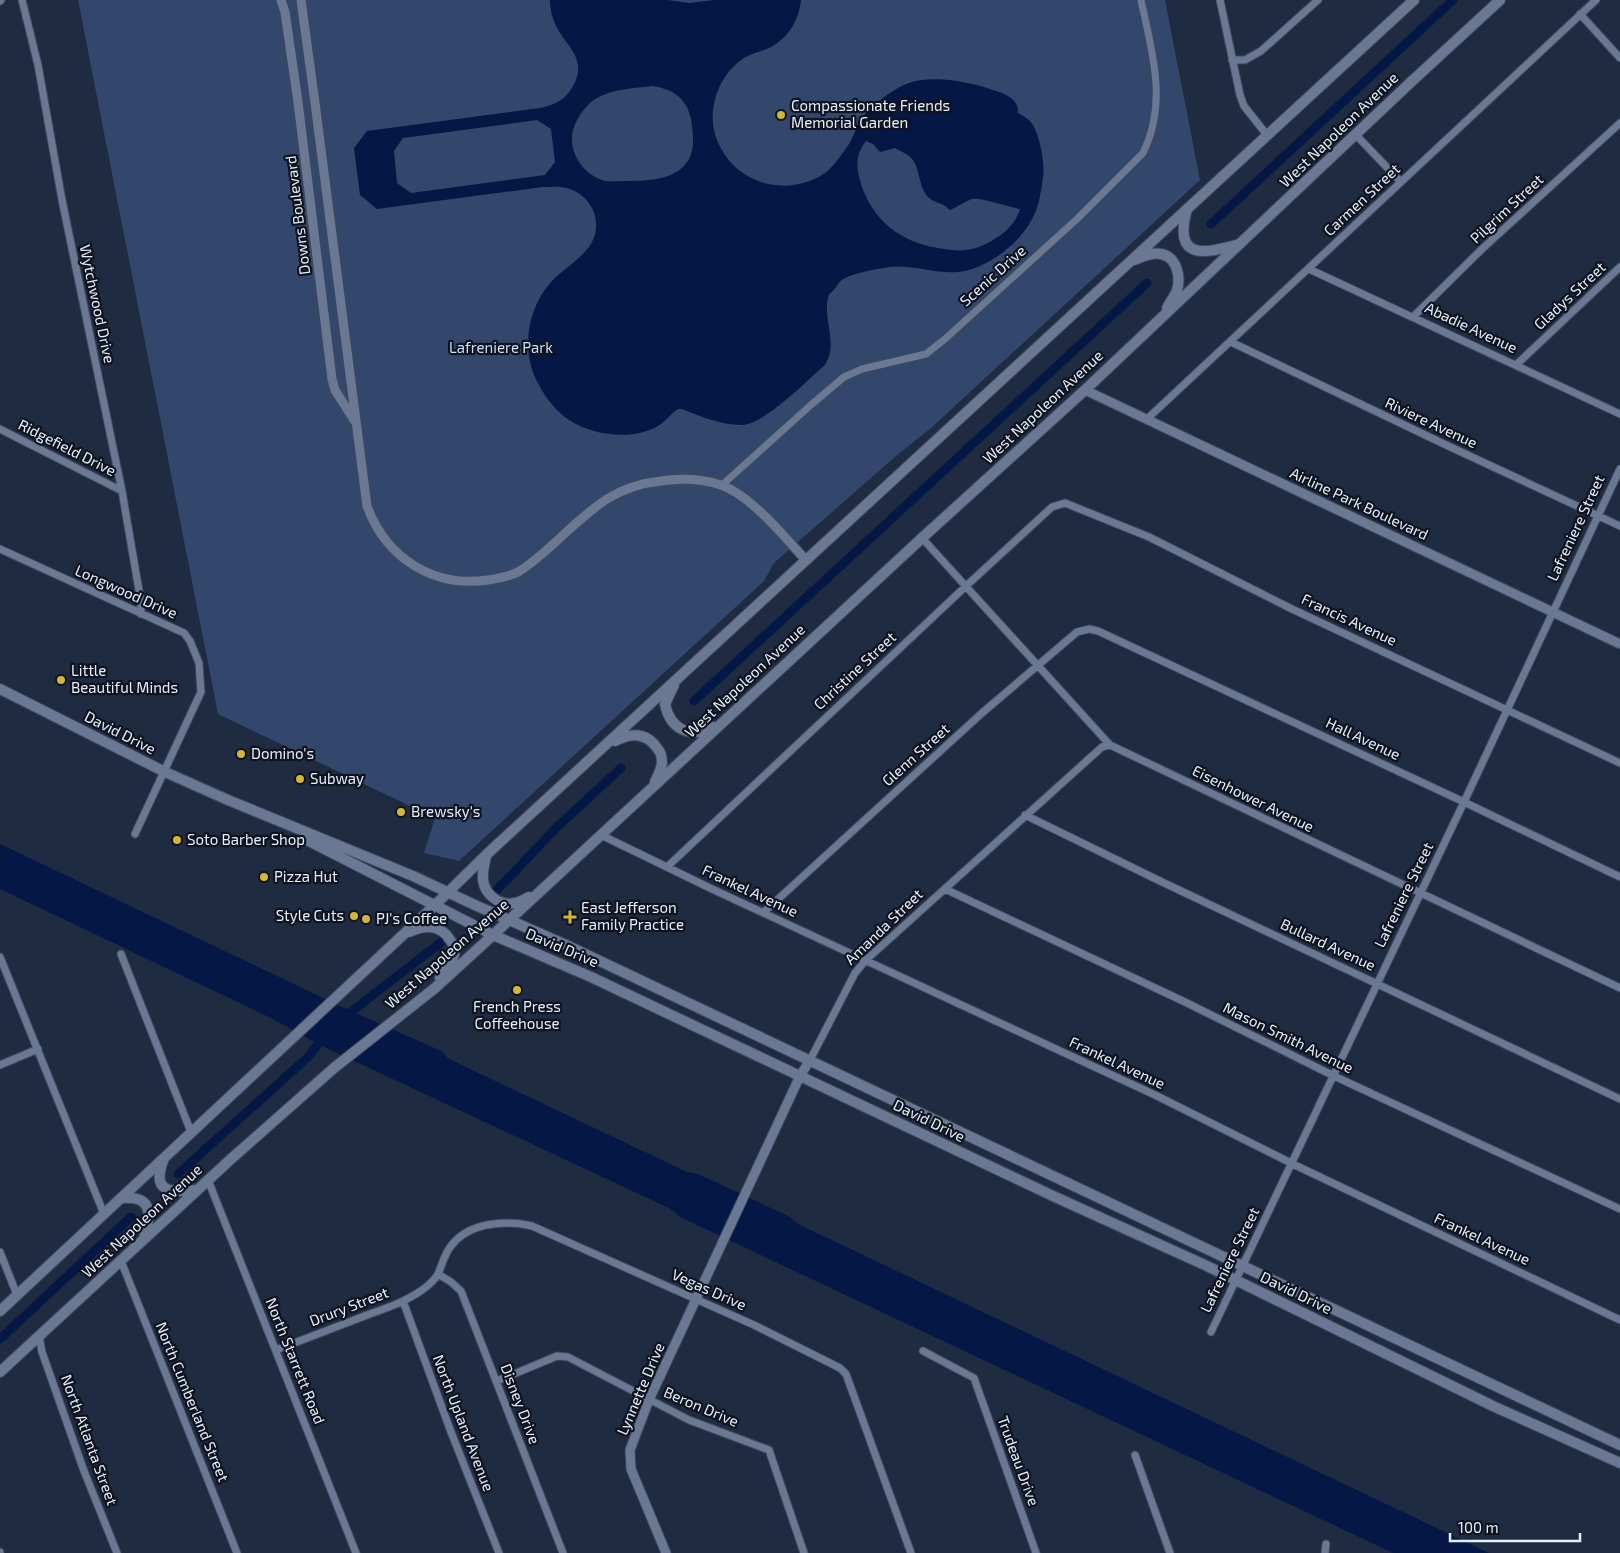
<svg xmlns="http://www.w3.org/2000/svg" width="1620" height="1553" font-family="'Exo 2',sans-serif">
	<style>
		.green { fill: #33476d }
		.water { fill: #041745; fill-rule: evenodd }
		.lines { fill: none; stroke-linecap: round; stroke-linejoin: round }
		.canal { stroke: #041745; stroke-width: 9 }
		.minor-casing { stroke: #3d485a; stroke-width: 9 }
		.tertiary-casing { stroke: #3d485a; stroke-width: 11 }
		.secondary-casing { stroke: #3d485a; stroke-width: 12 }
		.minor { stroke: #6a7893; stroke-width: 7 }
		.tertiary { stroke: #6a7893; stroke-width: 9 }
		.secondary { stroke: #6a7893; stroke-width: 10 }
		.poi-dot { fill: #d5b534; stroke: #0e131e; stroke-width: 2 }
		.labels { text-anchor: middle; stroke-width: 4.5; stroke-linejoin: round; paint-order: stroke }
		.poi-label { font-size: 15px; fill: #e6eefd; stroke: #0e131e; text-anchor: start }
		.street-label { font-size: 15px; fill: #e6eefd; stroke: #0e131e }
		.park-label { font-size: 15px; fill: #cddefe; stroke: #0e131e }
	</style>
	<rect width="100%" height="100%" fill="#1f2b41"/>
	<!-- green -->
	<path class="green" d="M78,0H1165L1200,180L931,428L896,456L774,563L764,581L459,861L424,853L435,818L218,714Z"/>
	<!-- water -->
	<path class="water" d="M550,0H668L689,3L714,0H801C799,20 788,39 769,48C760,52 749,54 741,60C722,74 711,99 713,123C715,144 728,164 746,175C770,190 802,189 825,173C834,166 842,154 849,144C854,136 857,125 863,117C874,104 889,92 904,85C929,74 965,81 990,89C1002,93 1019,97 1018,113C1024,116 1030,120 1033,125C1040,137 1045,163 1043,177C1041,192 1039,208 1031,221C1018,245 986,269 958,272C935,274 912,264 890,267C876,269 858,272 845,278C838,281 836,290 829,294C821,318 840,344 824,366C806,381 764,425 741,425C721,425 700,416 682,409H678C671,413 667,420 661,424C642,437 616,437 594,431C569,424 553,410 540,387C520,354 526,309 552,281C569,263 598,251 596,223C596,207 582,191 566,188C559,186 551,187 543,187L377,209L360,195L354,148L367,131L540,108C554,105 564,101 572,88C589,59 567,48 556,26C552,18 550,9 550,0ZM653,86C683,91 692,107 693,137C693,144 693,152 689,159C677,181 646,181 624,181C618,181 610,182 605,181C588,177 573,159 572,142C570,127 584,105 597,98C613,89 635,88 653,86ZM537,120L551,129L555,162L545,175L411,193L397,183L394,151L403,138ZM866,141L873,144L880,152L895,148C899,150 905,153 909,156C920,164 918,185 927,196C933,203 943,202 950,210C957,207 964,202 972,199C980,197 1009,207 1020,209C1015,224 1006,232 993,240C973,252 961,252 938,248C901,242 873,221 861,184C856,167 855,155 866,141Z
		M0,844L342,1007L441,1051L449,1059L687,1172L698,1174L790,1217L798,1224L1489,1553H1393L680,1217L671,1209L322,1046L271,1018L0,889Z"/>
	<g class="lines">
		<!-- canal -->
		<path class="canal" d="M1211,224L1453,0
			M694,701L1147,283
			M496,891L556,828L621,768
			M343,1018L444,940
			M178,1174L308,1057L325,1035
			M0,1339L131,1217"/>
		<!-- minor casing -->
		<g class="minor-casing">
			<path id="minor" d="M22,0L38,65L62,200L122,491L141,602V614
				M1220,0L1240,95L1244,106L1267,135
				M0,1L1,0
				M1580,14L1620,58
				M1232,60H1245L1261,51L1318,0
				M1356,135L1401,182
				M1309,269L1620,414
				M1414,316L1482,249L1620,123
				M1231,342L1444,444L1620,526
				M1516,365L1620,267
				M1147,419L1596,0
				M0,429L122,491
				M722,485L812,404L844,377L862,369L926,354L945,339L1077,219L1143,153C1168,102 1152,52 1141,0
				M922,538L1110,745L1620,988
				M0,549L184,633L190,641L199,663L201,692L135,834
				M1025,815L1160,881L1620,1099
				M601,835L712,889L1155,1095L1297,1166L1620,1320
				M667,867L965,587L1052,507L1065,503L1149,537L1292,609L1620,763
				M945,889L1185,1002L1334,1076L1620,1209
				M764,912L982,713L1077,632L1089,629L1098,631L1464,802L1620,877
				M121,954L191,1132
				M0,957L104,1214
				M810,1060L855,973L866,960L1102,747L1110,745
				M0,1065L38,1049
				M208,1180L356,1553
				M0,1252L17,1295
				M121,1261L237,1553
				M438,1274L451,1282L461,1291L563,1553
				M403,1301L451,1432L499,1553
				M1211,1332L1464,802L1620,469
				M39,1336L42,1352L84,1471L117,1553
				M276,1350C305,1339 334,1328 362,1317C376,1311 392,1307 405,1300C417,1294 431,1286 438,1274C442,1265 444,1255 451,1246C469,1222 505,1220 532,1226L754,1325L840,1368L846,1374L911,1553
				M923,1351L974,1378L1036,1553
				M497,1381L557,1356L568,1357L689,1420L769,1450L804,1553
				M1135,1455L1170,1553
				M0,1552V1553
				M1325,1553L1326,1544"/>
		</g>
		<!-- tertiary casing -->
		<g class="tertiary-casing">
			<path id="tertiary" d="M281,0L285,12L298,102L332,379L335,390L354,420
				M301,0L315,103L367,506C386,558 433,588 488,580C498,578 509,577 518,572C530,565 540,556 550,547C587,514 610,486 661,481C681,478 702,479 721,485C752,496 783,536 806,560
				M1085,390L1620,644
				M666,1553L631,1469L630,1450L649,1400L800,1076L810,1060"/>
		</g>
		<!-- secondary casing -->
		<g class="secondary-casing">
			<path id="secondary" d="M1187,209C1173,261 1203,254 1240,244
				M1134,260C1142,257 1152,252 1161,254C1177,257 1181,277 1177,290C1175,296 1170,302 1167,308
				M674,685L665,704C670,729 690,739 713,727
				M0,689L165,772L228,800L413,876L477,906L564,944L1620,1445
				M615,741C631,733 646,732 657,748C661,752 662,757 662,763C661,770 658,776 655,782
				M303,838L493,935L591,977L1053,1196L1207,1266L1495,1407L1620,1463
				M486,856C482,873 479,888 495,899C501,903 507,905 514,903C519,903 525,899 529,897
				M409,932C424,925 441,924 450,940C453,943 455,950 454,955C453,962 444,972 440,978
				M163,1161C151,1193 172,1193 197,1190
				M122,1198C155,1196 150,1215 144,1238
				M0,1311L434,906L486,855L1414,0
				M0,1372L231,1159L334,1068L435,988L493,935L922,538L1085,390L1411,82L1500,0"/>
		</g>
		<!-- minor -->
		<use href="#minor" class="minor"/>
		<!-- tertiary -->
		<use href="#tertiary" class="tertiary"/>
		<!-- secondary -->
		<use href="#secondary" class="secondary"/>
	</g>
	<!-- markers -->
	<g class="poi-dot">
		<circle cx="781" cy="115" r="5"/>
		<circle cx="61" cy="680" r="5"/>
		<circle cx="241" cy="754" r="5"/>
		<circle cx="300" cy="779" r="5"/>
		<circle cx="401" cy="812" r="5"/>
		<circle cx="177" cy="840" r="5"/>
		<circle cx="264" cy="877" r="5"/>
		<circle cx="354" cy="916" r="5"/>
		<path d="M567.5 909.5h5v5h5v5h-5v5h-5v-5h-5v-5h5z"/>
		<circle cx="366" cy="919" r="5"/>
		<circle cx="517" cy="990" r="5"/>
	</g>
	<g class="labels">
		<!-- poi labels -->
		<g class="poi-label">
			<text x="791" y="111">Compassionate Friends<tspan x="791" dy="17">Memorial Garden</tspan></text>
			<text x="71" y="676">Little<tspan x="71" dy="17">Beautiful Minds</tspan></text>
			<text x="251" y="759">Domino's</text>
			<text x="310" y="784">Subway</text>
			<text x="411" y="817">Brewsky's</text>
			<text x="187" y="845">Soto Barber Shop</text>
			<text x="274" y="882">Pizza Hut</text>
			<text x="581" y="913">East Jefferson<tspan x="581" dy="17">Family Practice</tspan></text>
			<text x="344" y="921" text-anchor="end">Style Cuts</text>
			<text x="376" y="924">PJ's Coffee</text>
			<text x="517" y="1012" text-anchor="middle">French Press<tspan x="517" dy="17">Coffeehouse</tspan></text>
		</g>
		<!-- street labels -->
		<g class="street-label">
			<text transform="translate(1339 130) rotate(-44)" y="5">West Napoleon Avenue</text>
			<text transform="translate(1362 200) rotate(-43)" y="5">Carmen Street</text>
			<text transform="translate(1507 209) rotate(-43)" y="5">Pilgrim Street</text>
			<text transform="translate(298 215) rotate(-97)" y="5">Downs Boulevard</text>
			<text transform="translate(993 276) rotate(-42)" y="5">Scenic Drive</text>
			<text transform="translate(1570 296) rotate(-43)" y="5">Gladys Street</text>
			<text transform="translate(97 304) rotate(78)" y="5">Wytchwood Drive</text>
			<text transform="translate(1471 328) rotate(25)" y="5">Abadie Avenue</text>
			<text transform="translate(1043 407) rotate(-43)" y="5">West Napoleon Avenue</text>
			<text transform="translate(1431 423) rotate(25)" y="5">Riviere Avenue</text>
			<text transform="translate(67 448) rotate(27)" y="5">Ridgefield Drive</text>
			<text transform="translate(1359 504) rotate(25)" y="5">Airline Park Boulevard</text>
			<text transform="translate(1576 528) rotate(-65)" y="5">Lafreniere Street</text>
			<text transform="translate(126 592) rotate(24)" y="5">Longwood Drive</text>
			<text transform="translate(1349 620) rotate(25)" y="5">Francis Avenue</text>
			<text transform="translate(855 671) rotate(-43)" y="5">Christine Street</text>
			<text transform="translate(745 681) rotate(-43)" y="5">West Napoleon Avenue</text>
			<text transform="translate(120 733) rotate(27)" y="5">David Drive</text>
			<text transform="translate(1363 739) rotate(25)" y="5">Hall Avenue</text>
			<text transform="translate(916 755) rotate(-42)" y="5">Glenn Street</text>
			<text transform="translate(1253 799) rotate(26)" y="5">Eisenhower Avenue</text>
			<text transform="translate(750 891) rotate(25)" y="5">Frankel Avenue</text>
			<text transform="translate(1404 895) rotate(-64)" y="5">Lafreniere Street</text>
			<text transform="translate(884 927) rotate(-44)" y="5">Amanda Street</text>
			<text transform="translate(1328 945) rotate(25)" y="5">Bullard Avenue</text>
			<text transform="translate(562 948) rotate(23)" y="5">David Drive</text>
			<text transform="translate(447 954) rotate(-41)" y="5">West Napoleon Avenue</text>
			<text transform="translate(1288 1038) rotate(26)" y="5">Mason Smith Avenue</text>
			<text transform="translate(1117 1063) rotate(25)" y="5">Frankel Avenue</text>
			<text transform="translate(929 1121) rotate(26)" y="5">David Drive</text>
			<text transform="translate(142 1221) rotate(-43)" y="5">West Napoleon Avenue</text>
			<text transform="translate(1482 1239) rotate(25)" y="5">Frankel Avenue</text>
			<text transform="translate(1230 1260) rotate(-64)" y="5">Lafreniere Street</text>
			<text transform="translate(709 1290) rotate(24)" y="5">Vegas Drive</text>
			<text transform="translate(1296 1293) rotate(26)" y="5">David Drive</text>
			<text transform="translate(349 1307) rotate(-21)" y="5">Drury Street</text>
			<text transform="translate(295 1361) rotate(68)" y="5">North Starrett Road</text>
			<text transform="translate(641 1389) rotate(-67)" y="5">Lynnette Drive</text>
			<text transform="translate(192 1402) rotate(68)" y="5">North Cumberland Street</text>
			<text transform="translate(520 1404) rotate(69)" y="5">Disney Drive</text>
			<text transform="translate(701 1407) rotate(23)" y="5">Beron Drive</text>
			<text transform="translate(463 1423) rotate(69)" y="5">North Upland Avenue</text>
			<text transform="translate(89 1440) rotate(70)" y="5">North Atlanta Street</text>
			<text transform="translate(1018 1461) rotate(70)" y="5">Trudeau Drive</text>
		</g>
		<!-- park labels -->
		<g class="park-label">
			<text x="501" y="353">Lafreniere Park</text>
		</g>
	</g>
	<!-- scale -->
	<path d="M1450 1533v8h130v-8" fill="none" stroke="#e6eefd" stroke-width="2.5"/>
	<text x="1458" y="1533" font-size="15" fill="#e6eefd" stroke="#0e131e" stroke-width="4" paint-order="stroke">100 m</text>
</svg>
